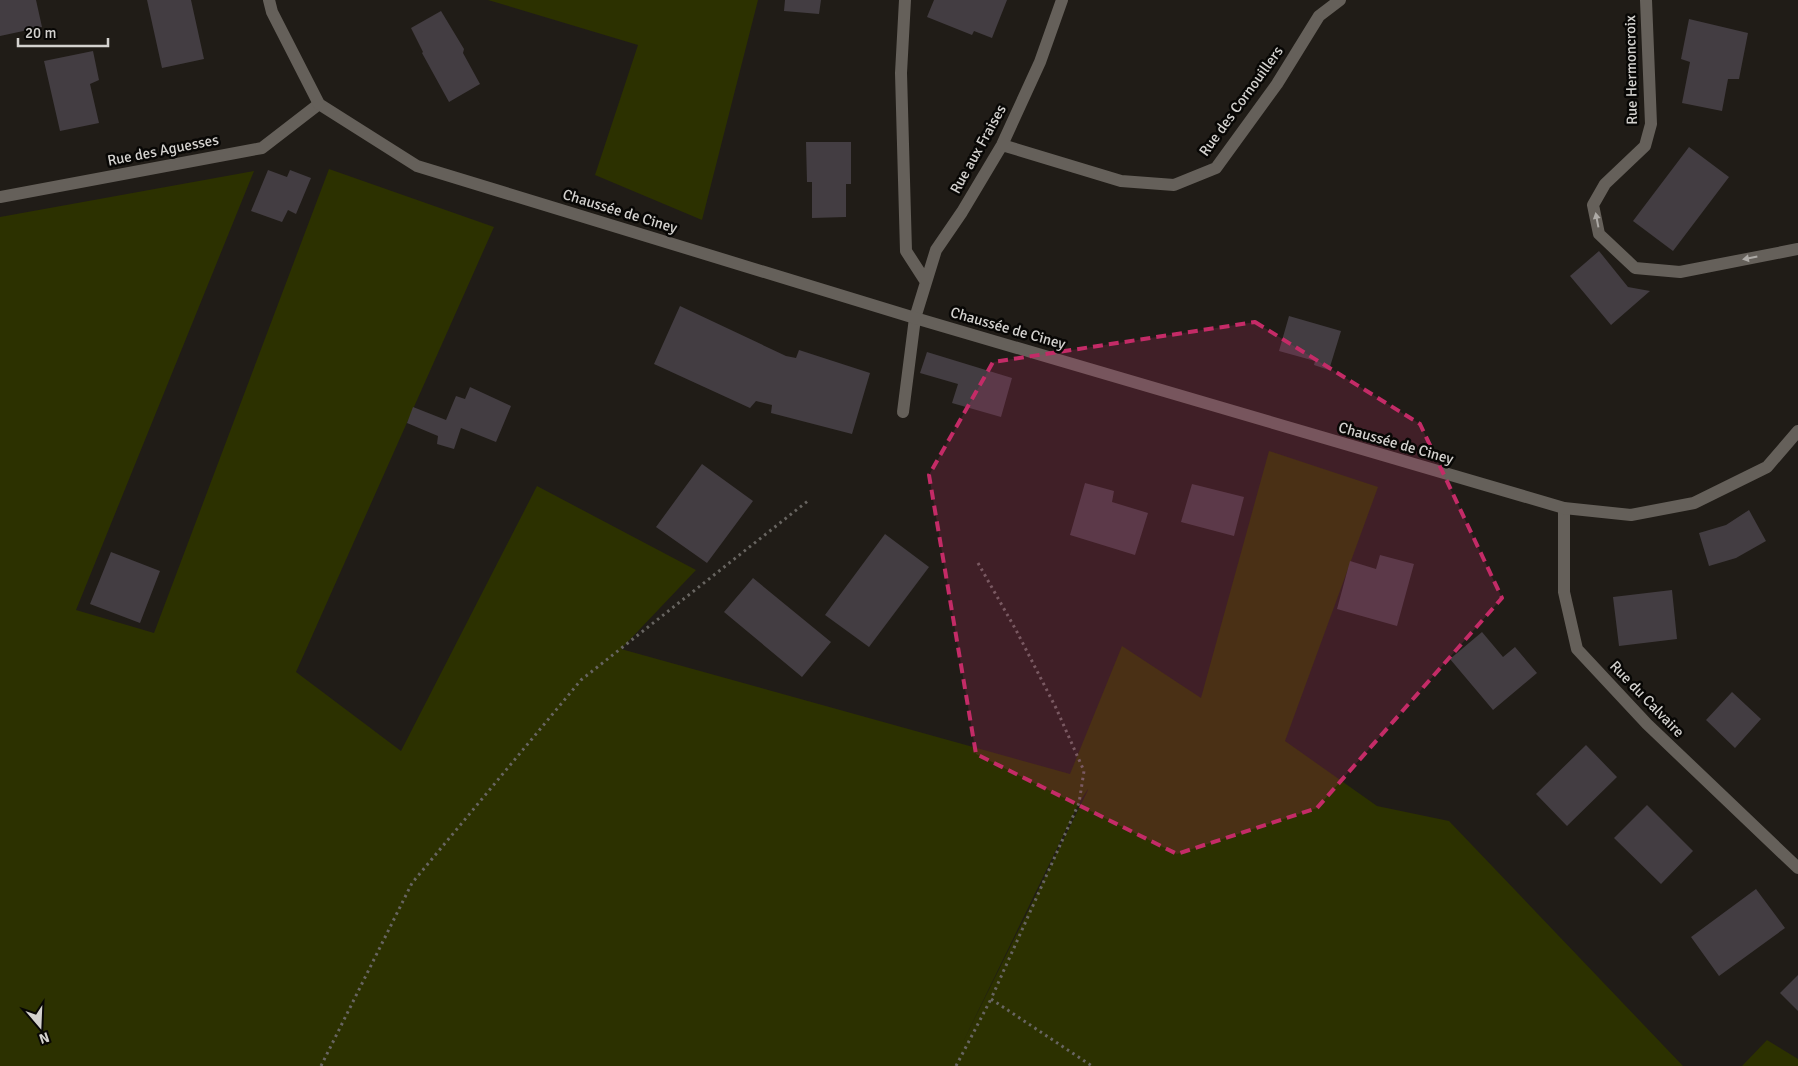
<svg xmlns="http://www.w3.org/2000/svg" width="1798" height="1066" font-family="Signika,sans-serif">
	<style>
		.green { fill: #2c3100; fill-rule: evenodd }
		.building { fill: #433d42 }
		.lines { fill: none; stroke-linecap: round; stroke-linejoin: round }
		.path { stroke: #686561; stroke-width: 3; stroke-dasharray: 2.5 4; stroke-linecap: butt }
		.service { stroke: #65605a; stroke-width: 12 }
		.minor { stroke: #65605a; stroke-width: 12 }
		.secondary { stroke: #65605a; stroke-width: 12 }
		.oneway { fill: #adaaa6 }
		.marked { fill: #c42b67; fill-opacity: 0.2; stroke: #c42b67; stroke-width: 4; stroke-dasharray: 10 6; stroke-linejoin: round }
		.labels { text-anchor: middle; stroke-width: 5; stroke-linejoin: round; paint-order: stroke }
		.street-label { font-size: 15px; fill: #d4d2cf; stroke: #080705 }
	</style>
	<rect width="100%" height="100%" fill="#201c17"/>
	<!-- green -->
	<path class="green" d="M488,0H758L702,220L595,175L638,45Z
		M329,169L494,227L296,672L401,751L537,486L696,570L621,649L1070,774L1122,646L1201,698L1269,451L1378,487L1285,741L1377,806L1449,821L1683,1066H0V217L254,171L76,610L154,633ZM1088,789V790L962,1044L1079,803Z
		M1767,1040L1798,1059V1066H1742Z"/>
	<!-- building -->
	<path class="building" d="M0,0H36L42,27L0,36Z
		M147,0H191L204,59L162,68Z
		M785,0H821L819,14L784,11Z
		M934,0H1007L992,38L974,31L972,35L927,17Z
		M441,11L464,49L463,53L480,84L449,102L422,53L423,52L411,28Z
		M1689,19L1748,33L1739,79H1728L1722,111L1682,103L1690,62L1681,59Z
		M93,51L99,80L90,84L99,123L60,131L44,61Z
		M806,142H851V184H846V217L812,218V182H807Z
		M1689,147L1729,177L1673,251L1633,221Z
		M268,170L287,177L290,170L311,178L296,214L288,210L282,222L251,211Z
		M1599,251L1628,287L1650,291L1611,325L1570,276Z
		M680,306L786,356L796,358L799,350L870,373L852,434L771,413L772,405L756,401L750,408L654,364Z
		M1289,316L1341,331L1329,370L1314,365L1315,361L1279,351Z
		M927,352L1012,378L1001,417L952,403L958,384L920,373Z
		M470,387L511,406L496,442L461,428L454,449L437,444L438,436L407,423L413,407L446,420L456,396L465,399Z
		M702,464L753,501L707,563L656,527Z
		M1085,483L1114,491L1112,502L1148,513L1135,555L1070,535Z
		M1192,484L1244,497L1234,536L1181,522Z
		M1749,510L1766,541L1736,558L1709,566L1699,533L1726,525Z
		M885,534L929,567L869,647L825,615Z
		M111,552L160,571L140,623L90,604Z
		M1380,555L1414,564L1397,626L1337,609L1350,561L1376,569Z
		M753,578L831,642L802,677L724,612Z
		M1672,590L1677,639L1619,646L1613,597Z
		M1482,632L1503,657L1515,647L1537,673L1493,710L1450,659Z
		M1732,692L1761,719L1735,748L1706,720Z
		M1586,745L1617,777L1567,826L1536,794Z
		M1647,805L1693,851L1661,884L1614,838Z
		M1756,889L1785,928L1719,976L1691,937Z
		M1798,975V1011L1780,993Z"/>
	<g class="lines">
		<!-- path -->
		<path class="path" d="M978,563L1016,630L1056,708L1084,771L1079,803L991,999L1092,1066
			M321,1066L412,883L581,680L809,500
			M956,1066L991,999"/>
		<!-- service -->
		<path class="service" d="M903,412L915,318"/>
		<!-- minor -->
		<path class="minor" d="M905,0L901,73L906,251L926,282
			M1646,0L1651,124L1645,146L1605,184L1593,205L1599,234L1635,268L1680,272L1798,249
			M1002,145L1121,181L1174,185L1216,168L1277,84L1319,16L1340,0
			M0,197L262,148L319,104
			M915,318L936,250L962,212L1002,145L1040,62L1062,0
			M1564,508V592L1577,649L1647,724L1798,868"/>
		<!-- secondary -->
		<path class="secondary" d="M269,0L272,12L319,104L417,166L915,318L1564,508L1631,515L1694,503L1767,467L1798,431"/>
	</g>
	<!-- one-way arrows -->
	<defs><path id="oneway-solid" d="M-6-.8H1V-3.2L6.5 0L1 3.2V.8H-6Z" transform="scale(1.25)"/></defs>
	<g class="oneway">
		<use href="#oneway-solid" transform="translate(1597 220) rotate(-101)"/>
		<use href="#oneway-solid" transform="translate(1750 258) rotate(169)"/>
	</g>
	<!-- marked area -->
	<path class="marked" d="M1255,322L1420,424L1502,598L1317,808L1177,854L976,754L929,475L993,362Z"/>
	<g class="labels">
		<!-- street labels -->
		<g class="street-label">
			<text transform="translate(1631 70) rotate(-91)" y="5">Rue Hermoncroix</text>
			<text transform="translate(1241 101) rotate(-54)" y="5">Rue des Cornouillers</text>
			<text transform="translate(978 149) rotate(-61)" y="5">Rue aux Fraises</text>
			<text transform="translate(163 150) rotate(-11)" y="5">Rue des Aguesses</text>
			<text transform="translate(620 211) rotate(17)" y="5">Chaussée de Ciney</text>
			<text transform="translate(1008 328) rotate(16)" y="5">Chaussée de Ciney</text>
			<text transform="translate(1396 443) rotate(16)" y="5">Chaussée de Ciney</text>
			<text transform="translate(1647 699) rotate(46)" y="5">Rue du Calvaire</text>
		</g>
	</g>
	<!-- north arrow -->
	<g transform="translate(40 1026) rotate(161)" stroke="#080705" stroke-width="4" paint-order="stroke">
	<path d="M0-4L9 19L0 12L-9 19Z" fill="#d4d2cf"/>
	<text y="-8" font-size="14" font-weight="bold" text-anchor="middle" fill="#d4d2cf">N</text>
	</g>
	<!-- scale -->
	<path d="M18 38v8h90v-8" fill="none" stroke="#d4d2cf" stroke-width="2.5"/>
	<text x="25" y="38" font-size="15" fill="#d4d2cf" stroke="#080705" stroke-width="4" paint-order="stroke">20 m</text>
</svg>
